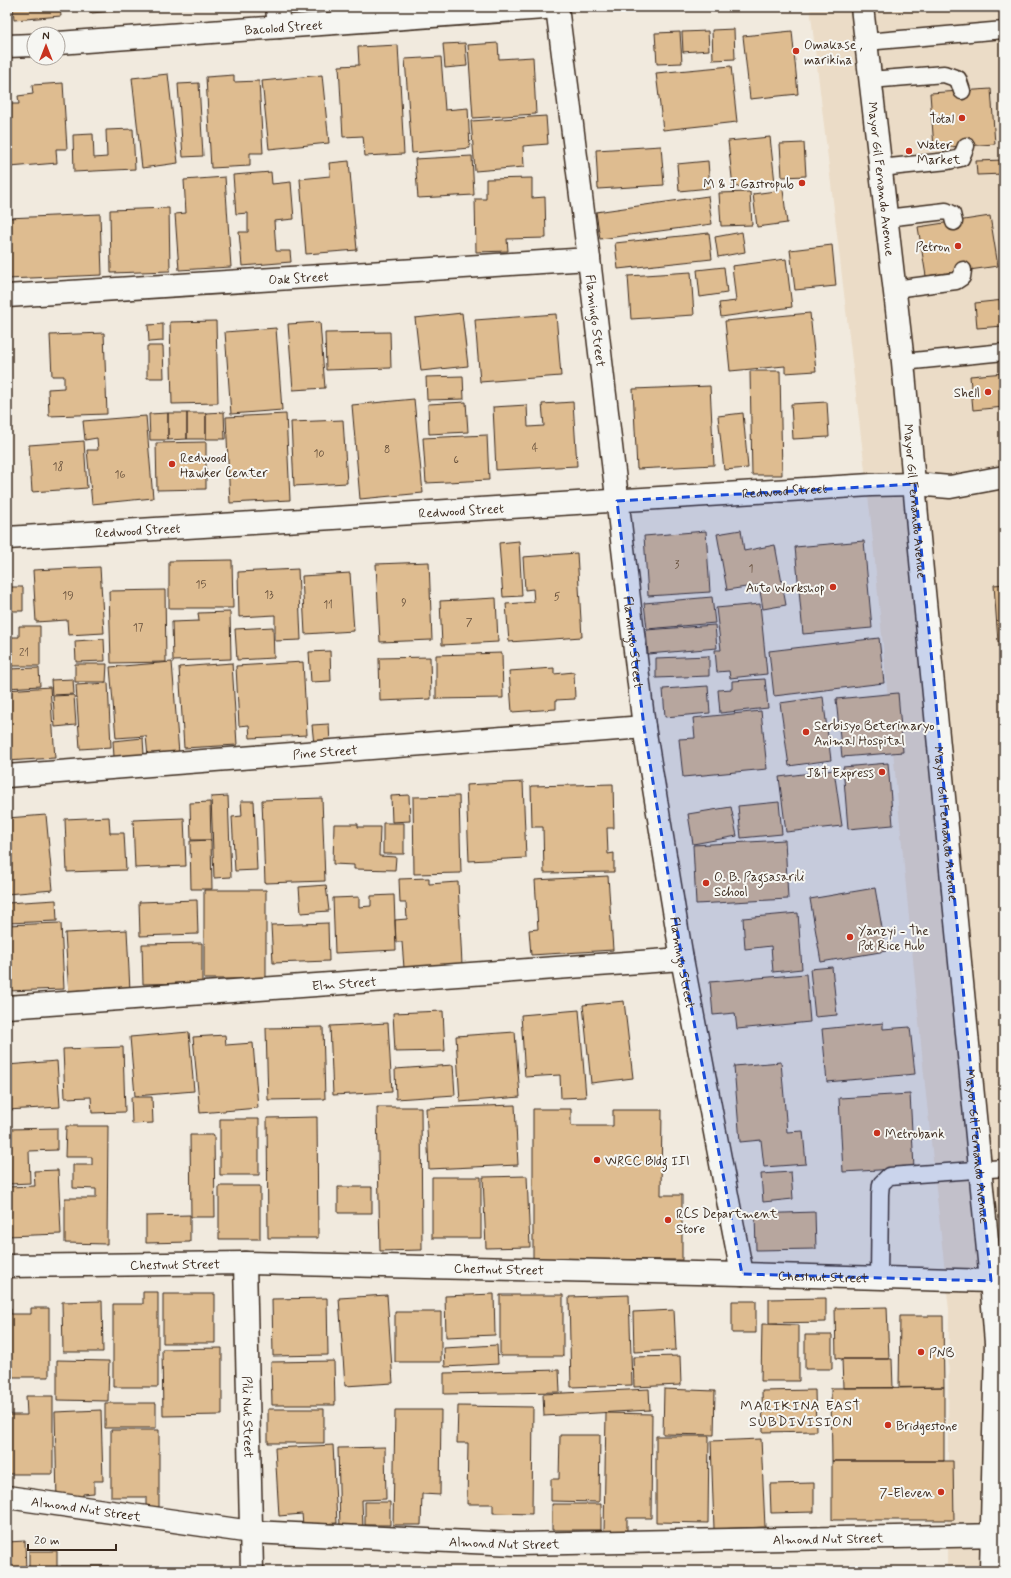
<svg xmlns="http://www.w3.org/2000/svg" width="1011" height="1578" font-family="Mynerve,sans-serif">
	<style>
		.built { fill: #ebdcc7 }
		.building { fill: #debc90; stroke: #3b2a1e }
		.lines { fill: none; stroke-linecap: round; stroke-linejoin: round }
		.service-casing { stroke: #3b2a1e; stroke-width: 19 }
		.minor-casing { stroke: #3b2a1e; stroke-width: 25 }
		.secondary-casing { stroke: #3b2a1e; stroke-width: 25 }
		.service { stroke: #f6f6f2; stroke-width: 16 }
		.minor { stroke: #f6f6f2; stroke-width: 22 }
		.secondary { stroke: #f6f6f2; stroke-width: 22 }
		.marked { fill: #1d4ed8; fill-opacity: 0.2; stroke: #1d4ed8; stroke-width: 3; stroke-dasharray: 8 5; stroke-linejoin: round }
		.poi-dot { fill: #c8321e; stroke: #f6f6f2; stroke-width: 1.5 }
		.labels { text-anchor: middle; stroke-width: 4; stroke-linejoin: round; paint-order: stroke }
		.number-label { font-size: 11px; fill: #644e3a }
		.street-label { font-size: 13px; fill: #3b2a1e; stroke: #f6f6f2 }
		.poi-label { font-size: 13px; fill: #3b2a1e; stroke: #f6f6f2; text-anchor: start }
		.neighbourhood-label { font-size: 14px; letter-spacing: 1px; fill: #3b2a1e; stroke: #f6f6f2 }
	</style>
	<rect width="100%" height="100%" fill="#f1eade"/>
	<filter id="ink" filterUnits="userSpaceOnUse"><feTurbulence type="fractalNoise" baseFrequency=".025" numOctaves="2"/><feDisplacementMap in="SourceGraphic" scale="8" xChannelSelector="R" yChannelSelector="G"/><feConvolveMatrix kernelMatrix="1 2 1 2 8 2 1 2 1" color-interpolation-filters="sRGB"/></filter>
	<g filter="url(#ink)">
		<!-- built -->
		<path class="built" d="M810,7H1004V1571H947L949,1310L925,1085L871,521Z"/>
		<!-- building -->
		<path class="building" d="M13,7H86L60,9L61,16L14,20Z
			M90,7H125L126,10L91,13Z
			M734,29L735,59L713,60L712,30Z
			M708,31L709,50L683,52L682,32Z
			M792,31L798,94L750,99L743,36Z
			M680,32L682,63L657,64L655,33Z
			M465,43L467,66L445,68L443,44Z
			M498,43L499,59L533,57L536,114L473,118L468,45Z
			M398,45L404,154L365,156L363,136L343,137L339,66L359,65L358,47Z
			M441,57L445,110L468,108L470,148L412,153L405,59Z
			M731,66L737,122L663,130L656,73Z
			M168,74L178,163L142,168L132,78Z
			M234,75V82L259,81L263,153H250V166L211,168L206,77Z
			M322,75L329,143L269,149L262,81Z
			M63,83L67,149H56L57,163L10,167L7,104H19L18,96L33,94L32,85Z
			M199,83L203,156L183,157L178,84Z
			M991,89L995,144L934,148L930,93Z
			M546,116L548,144L523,146L524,167L475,171L471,121Z
			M133,129L135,169L74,172L73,135L93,134L94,158L107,157L106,130Z
			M770,137L775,183L733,187L728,141Z
			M804,143L806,176L782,177L780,144Z
			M661,146L664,185L598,189L596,150Z
			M472,156L474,195L418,198L415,159Z
			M1004,160V174L977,175L976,161Z
			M349,161L357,250L306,254L300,179L330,176L329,163Z
			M708,161L710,188L679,191L677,164Z
			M271,172L272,184L291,182L294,219L274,221L276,251H290L291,262L242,266L239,232H248V213L236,214L233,175Z
			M225,177L231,267L179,270L175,214L186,213L184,180Z
			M532,178V198L545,197L546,238L507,239L508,251L476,252L475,199H486V179Z
			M783,190L787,223L757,227L753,194Z
			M750,192L752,225L721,226L719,193Z
			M708,196L712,224L600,239L596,212Z
			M169,208L170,271L111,273L110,210Z
			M100,214L102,275L7,279V218Z
			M990,216L998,266L926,276L918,227Z
			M742,232L745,252L718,257L715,237Z
			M709,233L712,259L618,269L615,243Z
			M832,245L836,286L795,290L790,250Z
			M786,259L792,307L721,317L719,303L736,301L732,266Z
			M724,267L727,293L700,297L697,270Z
			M691,272L694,315L631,319L628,276Z
			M1004,300V326L977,328L975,303Z
			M462,313L468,366L421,371L415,318Z
			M810,313L816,371L785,373V366L730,371L725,321Z
			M556,314L561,376L480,382L475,320Z
			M216,321L218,403L172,404L170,322Z
			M320,322L325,388L293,390L288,324Z
			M163,324V341L149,342L148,325Z
			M276,328L282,410L231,414L225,332Z
			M390,332L391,368L326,370L325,333Z
			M104,333L107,414L49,416L48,389L64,388V376H52L50,335Z
			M147,346H163L164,378H147Z
			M750,371H780L782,475H752Z
			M1004,373V407L973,410L970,376Z
			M463,376L464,399L427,400L426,377Z
			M710,386L714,465L637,469L633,389Z
			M414,399L423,493L360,499L352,405Z
			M466,402L468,432L429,434L428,404Z
			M573,402L577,466L496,470L493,407L527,405L528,427L544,426L542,404Z
			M827,402L829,437L793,439L791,404Z
			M224,412L225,439H206V413Z
			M168,413H187V439L168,440Z
			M168,413V440H150L149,414Z
			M187,413H206V439H187Z
			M743,413L748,468L724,470L718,416Z
			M286,414L290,500L230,503L226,417Z
			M146,416L153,498L92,504L87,450H98L97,438L85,440L83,421Z
			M343,420L347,483L294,486L291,422Z
			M487,435L489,480L426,483L423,438Z
			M84,441L87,488L32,492L29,445Z
			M206,442V489L157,490L156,443Z
			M741,530L744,551L775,545L786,605L763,609L759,585L727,590L717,534Z
			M706,531L710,592L648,596L644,536Z
			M519,541L522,596L503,597L499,543Z
			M864,541L872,628L803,634L795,547Z
			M577,553L582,637L509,642L506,604L534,602L533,589L525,590L523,557Z
			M232,560L233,608H169V561Z
			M429,562L432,640L380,642L376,564Z
			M100,567L104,633L68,635L67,620L36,622L33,570Z
			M298,569L301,640L275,641V615L239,617L238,572Z
			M350,573L354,631L305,634L302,576Z
			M1004,584V642H998L994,585Z
			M7,587H23V611H7Z
			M165,590L166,662L111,663L109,591Z
			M712,597L715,623L647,629L644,603Z
			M496,598L498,642L442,645L440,601Z
			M760,604L767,674L730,678L729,671L717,672L715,650H721L716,608Z
			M230,612L231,659L173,661L172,622L199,621L198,613Z
			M715,625L717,648L648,654L646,630Z
			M19,626H40V666H7V637H19Z
			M273,627L274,658L237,660L235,629Z
			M879,638L884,683L774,696L769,651Z
			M104,639L105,661L76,662L75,641Z
			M330,651L331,681L311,682L309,652Z
			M502,653L503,698L436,699V655Z
			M709,656V676L656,678V658Z
			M430,657L431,699L380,701L379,658Z
			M172,662L179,754L148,757L146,736L116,738L110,667Z
			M303,662L307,735L250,738L249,725L239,726L236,666Z
			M232,663L237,745L184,748L179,667Z
			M75,664H107L106,682H75Z
			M39,668L40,686L7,688V669Z
			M554,668V674L574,672L575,699L556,700V709L512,712L509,671Z
			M73,679L74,694L52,695L51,680Z
			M765,679L768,708L720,713L718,690L732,689V681Z
			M108,683L111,747L80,749L76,685Z
			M708,686L710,713L665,717L663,689Z
			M50,687L55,758L7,761V690Z
			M898,693L903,752L842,757L836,699Z
			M74,695L76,725L55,727L53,696Z
			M823,697L831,760L789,766L780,703Z
			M761,711L767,769L683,777L679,739L695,738L693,718Z
			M329,724L330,744L314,745L312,725Z
			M143,738L144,755L114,757L113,741Z
			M888,763L893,825L848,829L843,767Z
			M834,770L842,826L786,832L779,777Z
			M523,782L526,858L469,861L466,785Z
			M613,784L614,828H607L608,854L614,853V872L544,873L543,827H532L531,786Z
			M409,795L410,821L392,822L391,796Z
			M228,796L231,877L214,878L211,797Z
			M459,796L461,873L414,874L413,797Z
			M322,798L325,881L265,883L262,800Z
			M241,801H254L257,870L235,871L232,817L242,816Z
			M210,802L211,840H191L190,803Z
			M779,802L782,834L741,838L738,806Z
			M731,807L737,836L693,844L688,814Z
			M46,815L53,890L7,894V818Z
			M109,817L110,833H124L126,870L67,872L65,819Z
			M184,818L186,866L135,868L133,820Z
			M383,823H404V854H383Z
			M334,824H358V827H380L379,856L396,857L395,870L354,869V865L333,864Z
			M211,840L212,889H191L190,841Z
			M785,840L788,899L696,904L693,845Z
			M608,876L613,950L531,955L529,930L538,929L535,880Z
			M429,878V884L458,882L462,965L404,968L402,942H396L395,920L407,919L406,903H400L399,879Z
			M326,885L329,911L301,913L299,887Z
			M875,888L886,951L821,962L810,899Z
			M204,890H266V979H204Z
			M394,895L396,950L335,953L333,898L359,897V907L371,906V896Z
			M56,900L57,921L7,923V903Z
			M197,900L198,934L140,936L139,902Z
			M798,913L802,969L773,972L771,946L745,949L743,918Z
			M61,923L64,989L7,991V925Z
			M328,923L329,961L273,963L271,925Z
			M127,930L130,991L69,994L65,933Z
			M202,943V983L143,984L142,944Z
			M832,967L837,1015L815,1017L810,969Z
			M806,974L810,1022L737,1029L735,1013L713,1015L710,982Z
			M624,1001L633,1078L591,1083L583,1005Z
			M579,1010L586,1097L561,1098L560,1075L525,1077L521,1015Z
			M443,1011L445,1051L395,1052L393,1013Z
			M388,1023L392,1092L333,1095L330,1026Z
			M883,1023V1029L910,1027L915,1074L827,1082L822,1029Z
			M323,1027L325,1099L268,1100L266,1028Z
			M189,1032L194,1091L135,1096L130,1037Z
			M515,1032L520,1097L460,1102L456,1036Z
			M225,1035L226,1045L253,1043L258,1108L200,1113L193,1037Z
			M123,1047L125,1112L92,1113L91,1097L65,1098L63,1049Z
			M57,1061L60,1107L7,1110V1065Z
			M781,1062L787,1132L803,1131L806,1164L764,1167L761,1140L740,1142L734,1066Z
			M453,1065L455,1095L396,1099L395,1069Z
			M910,1094L914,1168L843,1172L839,1098Z
			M131,1097H152L153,1123L132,1124Z
			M515,1105L518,1165L429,1169L426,1108Z
			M377,1107H421L422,1250L380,1251Z
			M533,1109H571V1126H613V1110H662L661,1195H682V1260L533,1259Z
			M317,1117L318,1238H268L267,1118Z
			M220,1119H259V1175H220Z
			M66,1126H108L107,1244L65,1243V1198H96V1189L73,1188V1165H92V1157H65Z
			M57,1128V1150L29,1151L30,1183L10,1184L9,1129Z
			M190,1135H214L215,1217H191Z
			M58,1170L61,1234L7,1236V1187L35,1186L34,1171Z
			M791,1172L793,1199L763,1202L761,1174Z
			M527,1176L530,1247L486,1248L483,1177Z
			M432,1177H481V1238H432Z
			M219,1186H260V1239H219Z
			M338,1187H372V1213H338Z
			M815,1212L816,1249L756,1250L755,1214Z
			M190,1215V1242L146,1243V1216Z
			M143,1292H158V1387H113V1304H143Z
			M163,1294H215V1343H163Z
			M494,1294L495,1335L446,1337L445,1296Z
			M387,1295L393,1383L345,1386L339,1298Z
			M500,1295H563V1356H500Z
			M629,1295L632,1385L571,1387L569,1297Z
			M327,1298L328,1355L273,1356L272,1299Z
			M826,1298V1322L769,1323V1299Z
			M102,1301L103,1352H63L62,1302Z
			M732,1301H756V1333H732Z
			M887,1307L889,1359H842L836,1358L835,1308Z
			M7,1308H11V1314H31V1308H49V1377H9V1345H7Z
			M674,1310L676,1350L634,1352L633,1312Z
			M395,1312H441V1362H395Z
			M900,1316H943L944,1387L899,1388Z
			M762,1324L799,1325V1381H761Z
			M805,1335H832V1369H805Z
			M497,1345L498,1364L445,1367L444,1348Z
			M222,1348V1415L163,1416L162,1349Z
			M680,1356L681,1385L634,1387L633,1357Z
			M842,1359H892L893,1388H843Z
			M57,1360L109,1361L108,1401L57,1400Z
			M334,1361L335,1405H272L271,1362Z
			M559,1370L560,1392L444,1394V1373Z
			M944,1387V1461H832L831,1388Z
			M649,1389L650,1410L544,1416L543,1394Z
			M664,1389L715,1391L714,1435L663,1434Z
			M815,1390L816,1431L763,1432L762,1391Z
			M26,1396H53V1474H7V1415H27Z
			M105,1403H156V1428H105Z
			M458,1406L533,1407L532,1514L493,1513V1504H467L468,1443H457Z
			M268,1409H324V1443H268Z
			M101,1410L103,1481H94V1493L83,1494V1501H57L55,1412Z
			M395,1410H441L440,1495L422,1494L421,1525H393Z
			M606,1413L652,1414L651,1518H627V1532H604Z
			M111,1430H159V1507H146V1497H111Z
			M560,1435H600L599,1502L551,1501V1479H559Z
			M656,1436H709L708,1523L656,1522Z
			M761,1439L765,1527L714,1529L711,1441Z
			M333,1445L337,1523L303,1525L302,1514L279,1516L275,1448Z
			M385,1447L386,1499L362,1500L363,1529H340L338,1448Z
			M832,1461H953L954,1520H832Z
			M814,1483V1512L771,1513L770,1484Z
			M365,1502H390V1525H365Z
			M552,1504H601V1530H552Z
			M25,1541L26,1571H7V1542Z
			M29,1551H57V1571H29Z
			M61,1566H109V1571H61Z
			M220,1569V1571H165Z
			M277,1569L335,1570V1571H274Z"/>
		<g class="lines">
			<!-- service casing -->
			<g class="service-casing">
				<path id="service" d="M866,42L1004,30
					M870,80L944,74L958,79L962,91
					M880,168L948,161L961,158L966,146
					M886,218L946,211L952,214L954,222
					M894,289L956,281L962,277L963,270
					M903,362L1004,352
					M879,1278L880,1194L881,1184L889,1176L1004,1168"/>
			</g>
			<!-- minor casing -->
			<g class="minor-casing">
				<g id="minor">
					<path d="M277,7L279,27"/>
					<path id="s1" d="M557,7L589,259L644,727L682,959L742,1274"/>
					<path id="s2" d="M58,43L558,7"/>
					<path d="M7,46L34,45"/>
					<path id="s3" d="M7,296L589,259"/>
					<path id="s4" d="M7,538L871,485L915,484L950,487L1004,477"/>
					<path id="s5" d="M7,776L644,727"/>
					<path id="s6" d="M7,1007L682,959"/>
					<path id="s7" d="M245,1263L252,1571"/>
					<path id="s8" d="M7,1266L245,1263L742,1274L991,1281"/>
					<path id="s9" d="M7,1497L251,1532L516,1544L1004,1535"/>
				</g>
			</g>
			<!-- secondary casing -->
			<g class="secondary-casing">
				<g id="secondary">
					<path id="s10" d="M862,7L903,362L922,571L991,1281L996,1343L991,1571"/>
				</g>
			</g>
			<!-- service -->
			<use href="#service" class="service"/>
			<!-- minor -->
			<use href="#minor" class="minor"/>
			<!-- secondary -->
			<use href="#secondary" class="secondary"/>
		</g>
	</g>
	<!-- marked area -->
	<path class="marked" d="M915,484L991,1281L742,1274L682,959L644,727L617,501Z"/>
	<!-- markers -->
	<g class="poi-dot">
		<circle cx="796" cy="51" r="4"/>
		<circle cx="962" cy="118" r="4"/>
		<circle cx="909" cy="151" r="4"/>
		<circle cx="802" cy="183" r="4"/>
		<circle cx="958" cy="246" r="4"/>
		<circle cx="988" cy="392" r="4"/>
		<circle cx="172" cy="464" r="4"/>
		<circle cx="833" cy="587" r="4"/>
		<circle cx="806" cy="732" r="4"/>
		<circle cx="882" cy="772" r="4"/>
		<circle cx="706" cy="883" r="4"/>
		<circle cx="850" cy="937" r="4"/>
		<circle cx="877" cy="1133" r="4"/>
		<circle cx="597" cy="1160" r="4"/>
		<circle cx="668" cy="1220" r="4"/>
		<circle cx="921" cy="1352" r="4"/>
		<circle cx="888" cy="1425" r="4"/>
		<circle cx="941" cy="1492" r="4"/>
	</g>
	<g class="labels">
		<!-- number labels -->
		<g class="number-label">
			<text x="535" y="451">4</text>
			<text x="387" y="453">8</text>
			<text x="319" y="457">10</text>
			<text x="456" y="463">6</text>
			<text x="58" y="470">18</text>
			<text x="120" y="478">16</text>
			<text x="677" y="568">3</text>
			<text x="751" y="572">1</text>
			<text x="201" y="588">15</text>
			<text x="269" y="598">13</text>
			<text x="68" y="599">19</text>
			<text x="557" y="600">5</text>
			<text x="404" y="606">9</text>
			<text x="328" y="608">11</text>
			<text x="469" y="626">7</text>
			<text x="138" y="631">17</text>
			<text x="24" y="656">21</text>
		</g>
		<!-- street labels -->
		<g class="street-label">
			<text dy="5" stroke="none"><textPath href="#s2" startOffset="226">Bacolod Street</textPath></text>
			<text dy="5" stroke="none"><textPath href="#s10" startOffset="173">Mayor Gil Fernando Avenue</textPath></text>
			<text dy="5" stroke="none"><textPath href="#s3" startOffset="292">Oak Street</textPath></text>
			<text dy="5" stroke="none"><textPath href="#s1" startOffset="316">Flamingo Street</textPath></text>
			<text dy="5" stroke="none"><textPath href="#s4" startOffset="779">Redwood Street</textPath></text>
			<text dy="5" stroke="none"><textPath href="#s10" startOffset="497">Mayor Gil Fernando Avenue</textPath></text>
			<text dy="5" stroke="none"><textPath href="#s4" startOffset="455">Redwood Street</textPath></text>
			<text dy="5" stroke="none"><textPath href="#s4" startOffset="131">Redwood Street</textPath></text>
			<text dy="5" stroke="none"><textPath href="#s1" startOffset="640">Flamingo Street</textPath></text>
			<text dy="5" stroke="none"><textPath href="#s5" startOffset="319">Pine Street</textPath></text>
			<text dy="5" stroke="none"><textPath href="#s10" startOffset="821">Mayor Gil Fernando Avenue</textPath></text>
			<text dy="5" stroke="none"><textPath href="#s1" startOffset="964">Flamingo Street</textPath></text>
			<text dy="5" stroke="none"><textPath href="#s6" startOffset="338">Elm Street</textPath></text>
			<text dy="5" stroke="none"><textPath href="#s10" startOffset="1145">Mayor Gil Fernando Avenue</textPath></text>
			<text dy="5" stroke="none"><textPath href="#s8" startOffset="168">Chestnut Street</textPath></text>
			<text dy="5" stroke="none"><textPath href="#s8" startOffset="492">Chestnut Street</textPath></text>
			<text dy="5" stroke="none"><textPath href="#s8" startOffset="816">Chestnut Street</textPath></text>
			<text dy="5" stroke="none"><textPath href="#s7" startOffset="154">Pili Nut Street</textPath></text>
			<text dy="5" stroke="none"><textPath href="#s9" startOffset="80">Almond Nut Street</textPath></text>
			<text dy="5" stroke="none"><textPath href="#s9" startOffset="824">Almond Nut Street</textPath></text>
			<text dy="5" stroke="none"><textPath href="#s9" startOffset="500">Almond Nut Street</textPath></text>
		</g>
		<!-- poi labels -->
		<g class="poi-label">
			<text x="804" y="49">Omakase ,<tspan x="804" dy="15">marikina</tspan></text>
			<text x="954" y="123" text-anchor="end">Total</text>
			<text x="917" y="149">Water<tspan x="917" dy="15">Market</tspan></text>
			<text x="794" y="188" text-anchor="end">M &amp; J Gastropub</text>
			<text x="950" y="251" text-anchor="end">Petron</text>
			<text x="980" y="397" text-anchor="end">Shell</text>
			<text x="180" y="462">Redwood<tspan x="180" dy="15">Hawker Center</tspan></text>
			<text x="825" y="592" text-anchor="end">Auto Workshop</text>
			<text x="814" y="730">Serbisyo Beterinaryo<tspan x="814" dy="15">Animal Hospital</tspan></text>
			<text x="874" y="777" text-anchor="end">J&amp;T Express</text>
			<text x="714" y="881">O. B. Pagsasarili<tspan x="714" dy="15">School</tspan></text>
			<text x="858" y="935">Yanzyi - The<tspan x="858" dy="15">Pot Rice Hub</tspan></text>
			<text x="885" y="1138">Metrobank</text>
			<text x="605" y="1165">WRCC Bldg III</text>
			<text x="676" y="1218">RCS Department<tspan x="676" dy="15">Store</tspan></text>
			<text x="929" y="1357">PNB</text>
			<text x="896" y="1430">Bridgestone</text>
			<text x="933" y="1497" text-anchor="end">7-Eleven</text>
		</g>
		<!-- neighbourhood labels -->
		<g class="neighbourhood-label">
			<text x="801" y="1410">MARIKINA EAST<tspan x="801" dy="16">SUBDIVISION</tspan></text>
		</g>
	</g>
	<!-- margin -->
	<rect width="1011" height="1578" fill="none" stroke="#f6f6f2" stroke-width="24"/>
	<rect x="12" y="12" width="987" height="1554" fill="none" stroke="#3b2a1e" stroke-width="1.5" filter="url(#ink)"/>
	<!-- north arrow -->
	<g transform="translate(46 46)"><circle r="19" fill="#f6f6f2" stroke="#aba49d"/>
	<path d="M0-3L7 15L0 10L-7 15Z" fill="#c8321e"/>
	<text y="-6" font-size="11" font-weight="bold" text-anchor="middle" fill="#3b2a1e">N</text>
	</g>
	<!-- scale -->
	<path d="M28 1544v6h88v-6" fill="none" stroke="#3b2a1e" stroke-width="2"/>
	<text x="34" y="1544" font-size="12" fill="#3b2a1e" stroke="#f6f6f2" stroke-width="3" paint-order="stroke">20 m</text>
</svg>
